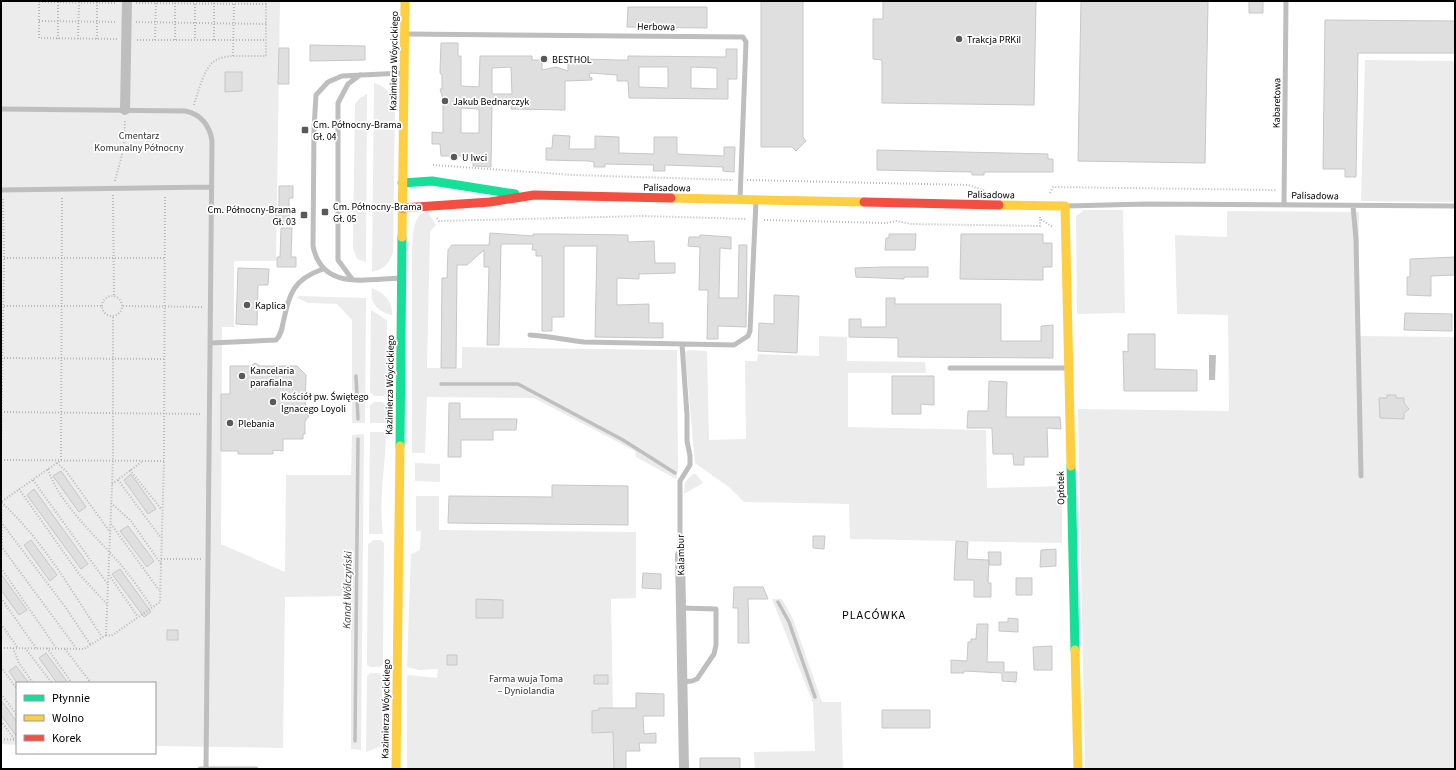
<svg xmlns="http://www.w3.org/2000/svg" width="1456" height="770" font-family="'Source Sans 3',sans-serif">
	<style>
		.green { fill: #ececec }
		.water { fill: #bfbfbf }
		.lines { fill: none; stroke-linecap: round; stroke-linejoin: round }
		.stream { stroke: #bfbfbf; stroke-width: 3.5 }
		.building { fill: #dfdfdf; stroke: #c7c7c7; fill-rule: evenodd }
		.path { stroke: #b9b9b9; stroke-width: 2; stroke-dasharray: 1 2; stroke-linecap: butt }
		.lane { stroke: #bebebe; stroke-width: 5 }
		.street { stroke: #bebebe; stroke-width: 10 }
		.fast { stroke: #16e098; stroke-width: 9 }
		.slow { stroke: #ffcf43; stroke-width: 9 }
		.jam { stroke: #f24e42; stroke-width: 9 }
		.poi-dot { fill: #595959; stroke: #fff; stroke-width: 1.5 }
		.labels { text-anchor: middle; stroke-width: 3.5; stroke-linejoin: round; paint-order: stroke }
		.street-label { font-size: 10px; fill: #000; stroke: #fff }
		.poi-label { font-size: 10px; fill: #000; stroke: #fff; text-anchor: start }
		.park-label { font-size: 10px; fill: #333; stroke: #fff }
		.water-label { font-size: 11px; font-style: italic; fill: #444; stroke: #fff }
		.quarter-label { font-size: 12px; letter-spacing: 1px; fill: #000; stroke: #fff }
	</style>
	<rect width="100%" height="100%" fill="#fff"/>
	<!-- green -->
	<path class="green" d="M1,1H280L276,261H234V327H222L221,544L285,572L286,475H351L352,435L364,434L361,750L351,749V596L285,597L283,748L155,746V683H17V745L1,744Z
		M1365,60L1455,61V202L1361,201Z
		M374,83C387,86 394,97 395,110L393,252C390,263 383,270 372,272Z
		M367,94L366,262L357,259L353,248L355,104L360,98Z
		M1084,210H1123L1125,313L1077,314L1076,216Z
		M427,211L436,225L430,232L427,368H462V347L677,350L678,469L676,479L636,457L635,451L534,398L427,397L425,453H412V252C413,239 411,215 427,211Z
		M1227,211L1359,212L1358,336L1455,337V769H1085L1078,409L1229,411L1228,315L1177,314L1175,235L1227,237Z
		M372,288C384,293 393,301 392,315C385,315 373,306 372,299C371,296 372,291 372,288Z
		M300,296L366,298L365,423H352V320L337,304L308,303L296,297Z
		M371,310L387,320L386,393L383,396H374L370,392Z
		M819,336L847,337V361L925,362L926,373H848V427L986,430L987,488L1062,486V543L850,539L849,504L744,502L730,488L695,463L685,352L689,350L707,351L709,440L746,439L745,361H757L758,354L819,356Z
		M374,402H382L386,405V423H370V405Z
		M370,432H386C386,465 378,499 383,533L381,534H369Z
		M415,463L440,464V482L415,481Z
		M693,474H696L703,483L684,494L685,482Z
		M416,496H439V530L636,532V598L611,599L614,769H407V677L409,675L437,678L438,669L419,670L407,667L411,554L420,550L421,531H416Z
		M374,540H381L384,543L383,665L379,667H370L367,665L368,544Z
		M772,599H782L793,619L822,702H841L843,769H755L754,752L815,751L813,703Z
		M370,673H379L382,676V746L366,752L367,676Z"/>
	<!-- water -->
	<path class="water" d="M1209,355H1216L1215,380H1209Z"/>
	<g class="lines">
		<!-- stream -->
		<path class="stream" d="M356,376L358,419
			M441,384H518L623,440L675,473
			M778,602L789,622L815,697
			M355,741L358,439"/>
	</g>
	<!-- building -->
	<path class="building" d="M761,1H803V137L806,141L796,151L792,147H761Z
		M883,1H1036L1034,105L882,103V60L873,59V19H883Z
		M1081,1H1208L1205,163L1078,161Z
		M1249,1H1263V13H1249Z
		M628,7H707V28L627,27Z
		M1325,20L1455,21V53H1358L1356,177H1345V169H1323Z
		M441,43H458V56H461V86L479,87L480,56H532V60H542V70L556,67L568,71V57L572,56L585,59L617,60H628V56L726,57V49H737V79H728V99L629,98L628,81H617V75L590,73L589,77L592,78V80L565,81V110L511,109V105H492L491,167L473,166V156H441L440,144H432V132L443,133V99L440,89H442V75L440,73ZM511,67L512,94H492V68ZM639,67H668V88L639,87ZM691,67L717,68V89L691,88ZM461,108L479,109V133H461Z
		M310,45L365,46V60L310,61Z
		M279,48H289V84H278Z
		M225,72H242V91L225,92Z
		M553,135L570,136L569,149H595V136L619,137V153L654,154V137H677V154L724,156V147H735L734,172L723,171V167L665,165V171H653L654,165L605,164V167H594V162L589,161L546,160V148H552Z
		M877,150L1048,154V159H1053V172H984V175H972V172L877,170Z
		M279,186H293V198H289V223H276V212H279Z
		M281,228H292L291,257H296V267H277V257H280Z
		M490,233L533,236V234H554L628,235V242L654,241L655,263H675V273L639,274V279L617,278V305L649,304V323H663V338L595,337L597,246H564V317H552V331H542V256H536V250H532L533,244H501L499,345H487L489,267H484V250L467,265H457L456,368H441L442,278H447L448,250L452,245H489Z
		M889,234H916L915,250H885L886,238H889Z
		M961,234H1043V243H1052V267H1043V280L960,279Z
		M700,235L731,237V249L720,248L719,298H738L739,245H747L746,327L718,326V339H707L708,290H699L700,247L688,246L689,237H700Z
		M1455,257V275L1431,276V296L1407,295V277H1410V259Z
		M884,267H928V277H904V279L856,277L855,268Z
		M238,268L269,269L268,285H258L257,325L236,324Z
		M774,295L799,296L797,353L758,351L759,323L774,324Z
		M886,298H895V304H1001V341H1041V326L1053,325V358L898,357V338L849,337V319H861V327H886Z
		M1405,313L1452,314V331L1404,330Z
		M1128,334H1155V369L1197,370V391H1124L1123,351L1128,352Z
		M255,363L260,366H297L306,375L305,413L309,416L305,421V434H303V439H283V451L273,450V454H238V451H221V394H230V366H251Z
		M892,376H934V405L921,404V414H892Z
		M989,381L1007,382L1006,417H1060L1061,429L1047,428L1048,457H1024V465H1014L1013,454H993L992,428H967L968,411H988Z
		M1387,395H1396V398H1404V403L1409,409L1404,413V419L1380,418L1379,398H1387Z
		M449,403H460V419H517L516,430H493V440H461V457H448Z
		M61,471L86,507L79,512L53,476Z
		M131,474L156,509L148,514L124,480Z
		M552,485L628,486V525L448,523L449,496L552,497Z
		M34,489L88,564L81,569L27,495Z
		M128,526L154,561L147,567L120,531Z
		M813,536H825L824,549L813,548Z
		M31,540L57,575L50,581L24,545Z
		M956,541L968,542L967,559L989,560L988,552H1001V565H989V560L988,583H991V597H974V580H954Z
		M1056,549V566L1040,567L1041,550Z
		M120,569L151,612L144,617L112,574Z
		M643,573L661,574V589L642,588Z
		M1,574L27,610L19,615L1,590Z
		M1016,578H1032V595H1016Z
		M734,587H763L768,599H748L749,643H738V608H733Z
		M476,599L503,600V618H476Z
		M1008,618L1018,619V632L999,631V622H1008Z
		M977,624H988L987,662H1004V672H1017L1016,682L1002,681V673L964,671V673H951V660L967,661L968,642H971V639H976Z
		M167,630H178V640H167Z
		M1052,646V670H1034L1033,647Z
		M46,653L68,683H57L39,658Z
		M447,655H457V665H447Z
		M16,666L29,683H17L9,671Z
		M594,675H608V684H594Z
		M636,693L664,694V716H643L644,734L656,733V743H639L640,751H626V769H614L613,732L592,733V711L599,710V708H636Z
		M1,700L17,722V737L1,715Z
		M882,710H930V728H882Z
		M700,758H740V769H700Z"/>
	<g class="lines">
		<!-- path -->
		<path class="path" d="M39,1V38L117,39
			M195,1V40
			M39,2L116,3
			M136,3L266,4
			M39,21L116,22
			M136,22L266,24
			M58,39V2
			M78,39L79,1
			M97,39V1
			M137,40H266
			M155,40L156,1
			M175,40V1
			M214,40V1
			M233,56L234,1
			M194,105C210,51 212,56 266,56V1
			M433,165L573,175L733,180
			M747,180L968,185L986,191
			M115,181L124,147L125,121
			M1050,193L1053,187L1276,190
			M113,195L114,296
			M62,198L61,460L1,502C43,540 71,590 102,637
			M1040,217V219L1053,227
			M437,218L439,221L644,216L747,219
			M764,220L886,223L896,221L912,224L1040,226V219
			M1,258H164
			M102 306a10 10 0 1 1 20 0a10 10 0 1 1-20 0Z
			M1,306H102
			M123,306L203,307
			M1,358L164,359
			M1,412L202,414
			M1,449L4,258L3,197
			M1,460L164,461L165,195
			M57,463L66,471L110,532
			M48,469C59,504 97,537 121,565C132,578 142,593 152,607
			M130,470L162,510
			M1,476L2,546
			M33,480L107,583
			M118,480L161,538
			M112,484L143,461
			M19,489L79,574L107,604
			M111,503L131,521L161,564
			M1,522L66,608L90,644
			M111,524L159,590
			M1,546L76,648
			M161,559H201
			M1,568L57,649
			M109,575L138,617
			M1,598L36,648
			M1,624L18,648
			M106,635L111,636L160,602L164,461
			M1,648L84,649L106,635L113,460V317
			M13,648L19,663L33,683
			M25,648L52,683
			M47,648L72,683
			M65,649L91,683
			M1,667L17,689
			M1,694L17,715
			M1,721L15,740
			M1,739L17,740"/>
		<!-- lane -->
		<path class="lane" d="M406,34L743,37L746,42L740,199
			M1,109L185,111C201,114 210,126 212,141L206,769
			M1,190L212,187
			M1284,205L1286,1
			M1066,206L1147,204L1455,206
			M1353,206L1356,239L1361,476
			M401,278C366,279 322,291 313,246L314,129L316,95L328,82L342,76L403,73
			M352,279L338,260V103L348,84L360,75
			M530,335C548,336 565,340 584,342L734,345L748,336L750,331L756,201
			M210,343L276,340C281,335 282,329 283,323C290,293 292,280 323,269
			M950,368H1067
			M680,555V481L690,465V456L687,441V415L682,344
			M681,608L716,609V645L714,654L697,679L692,681L683,682
			M200,769H256"/>
		<!-- street -->
		<path class="street" d="M125,110L127,1
			M680,555L684,769"/>
		<!-- fast -->
		<path class="fast" d="M402,183L432,181L515,194
			M400,446L402,237
			M1071,466L1075,650"/>
		<!-- slow -->
		<path class="slow" d="M671,198L864,202
			M999,205L1065,206L1071,466
			M402,237L405,1
			M1075,650L1078,769
			M396,769L400,446"/>
		<!-- jam -->
		<path class="jam" d="M864,202L999,205
			M402,208L490,202L534,195L671,198"/>
	</g>
	<!-- markers -->
	<g class="poi-dot">
		<circle cx="959" cy="39" r="4"/>
		<circle cx="544" cy="59" r="4"/>
		<circle cx="445" cy="101" r="4"/>
		<rect x="301" y="126" width="8" height="8" rx="2"/>
		<circle cx="454" cy="157" r="4"/>
		<rect x="321" y="208" width="8" height="8" rx="2"/>
		<rect x="300" y="211" width="8" height="8" rx="2"/>
		<circle cx="247" cy="305" r="4"/>
		<circle cx="242" cy="376" r="4"/>
		<circle cx="273" cy="402" r="4"/>
		<circle cx="230" cy="423" r="4"/>
	</g>
	<g class="labels">
		<!-- street labels -->
		<g class="street-label">
			<text transform="translate(656 26) rotate(1)" y="4">Herbowa</text>
			<text transform="translate(393 61) rotate(-89)" y="4">Kazimierza Wóycickiego</text>
			<text transform="translate(1276 103) rotate(-89)" y="4">Kabaretowa</text>
			<text transform="translate(667 187) rotate(1)" y="4">Palisadowa</text>
			<text transform="translate(991 194) rotate(1)" y="4">Palisadowa</text>
			<text transform="translate(1315 195) rotate(1)" y="4">Palisadowa</text>
			<text transform="translate(389 385) rotate(-89)" y="4">Kazimierza Wóycickiego</text>
			<text transform="translate(1060 488) rotate(-91)" y="4">Opłotek</text>
			<text transform="translate(680 555) rotate(-91)" y="4">Kalambur</text>
			<text transform="translate(385 709) rotate(-89)" y="4">Kazimierza Wóycickiego</text>
		</g>
		<!-- poi labels -->
		<g class="poi-label">
			<text x="967" y="43">Trakcja PRKiI</text>
			<text x="552" y="63">BESTHOL</text>
			<text x="453" y="105">Jakub Bednarczyk</text>
			<text x="313" y="128">Cm. Północny-Brama<tspan x="313" dy="12">Gł. 04</tspan></text>
			<text x="462" y="161">U Iwci</text>
			<text x="333" y="210">Cm. Północny-Brama<tspan x="333" dy="12">Gł. 05</tspan></text>
			<text x="296" y="213" text-anchor="end">Cm. Północny-Brama<tspan x="296" dy="12">Gł. 03</tspan></text>
			<text x="255" y="309">Kaplica</text>
			<text x="250" y="374">Kancelaria<tspan x="250" dy="12">parafialna</tspan></text>
			<text x="281" y="400">Kościół pw. Świętego<tspan x="281" dy="12">Ignacego Loyoli</tspan></text>
			<text x="238" y="427">Plebania</text>
		</g>
		<!-- park labels -->
		<g class="park-label">
			<text x="139" y="139">Cmentarz<tspan x="139" dy="12">Komunalny Północny</tspan></text>
			<text x="526" y="682">Farma wuja Toma<tspan x="526" dy="12">– Dyniolandia</tspan></text>
		</g>
		<!-- water labels -->
		<g class="water-label">
			<text transform="translate(347 590) rotate(-89)" y="4">Kanał Wólczyński</text>
		</g>
		<!-- quarter labels -->
		<g class="quarter-label">
			<text x="874" y="619">PLACÓWKA</text>
		</g>
	</g>
	<!-- border -->
	<rect width="1456" height="770" fill="none" stroke="#000000" stroke-width="4"/>
	<!-- legend -->
	<rect x="16" y="682" width="140" height="72" fill="#ffffff" stroke="#999999"/>
	<rect x="24" y="695" width="20" height="6" fill="#16e098" stroke="#999999"/>
	<text x="52" y="702" font-size="12" fill="#000000">Płynnie</text>
	<rect x="24" y="715" width="20" height="6" fill="#ffcf43" stroke="#999999"/>
	<text x="52" y="722" font-size="12" fill="#000000">Wolno</text>
	<rect x="24" y="735" width="20" height="6" fill="#f24e42" stroke="#999999"/>
	<text x="52" y="742" font-size="12" fill="#000000">Korek</text>
</svg>
